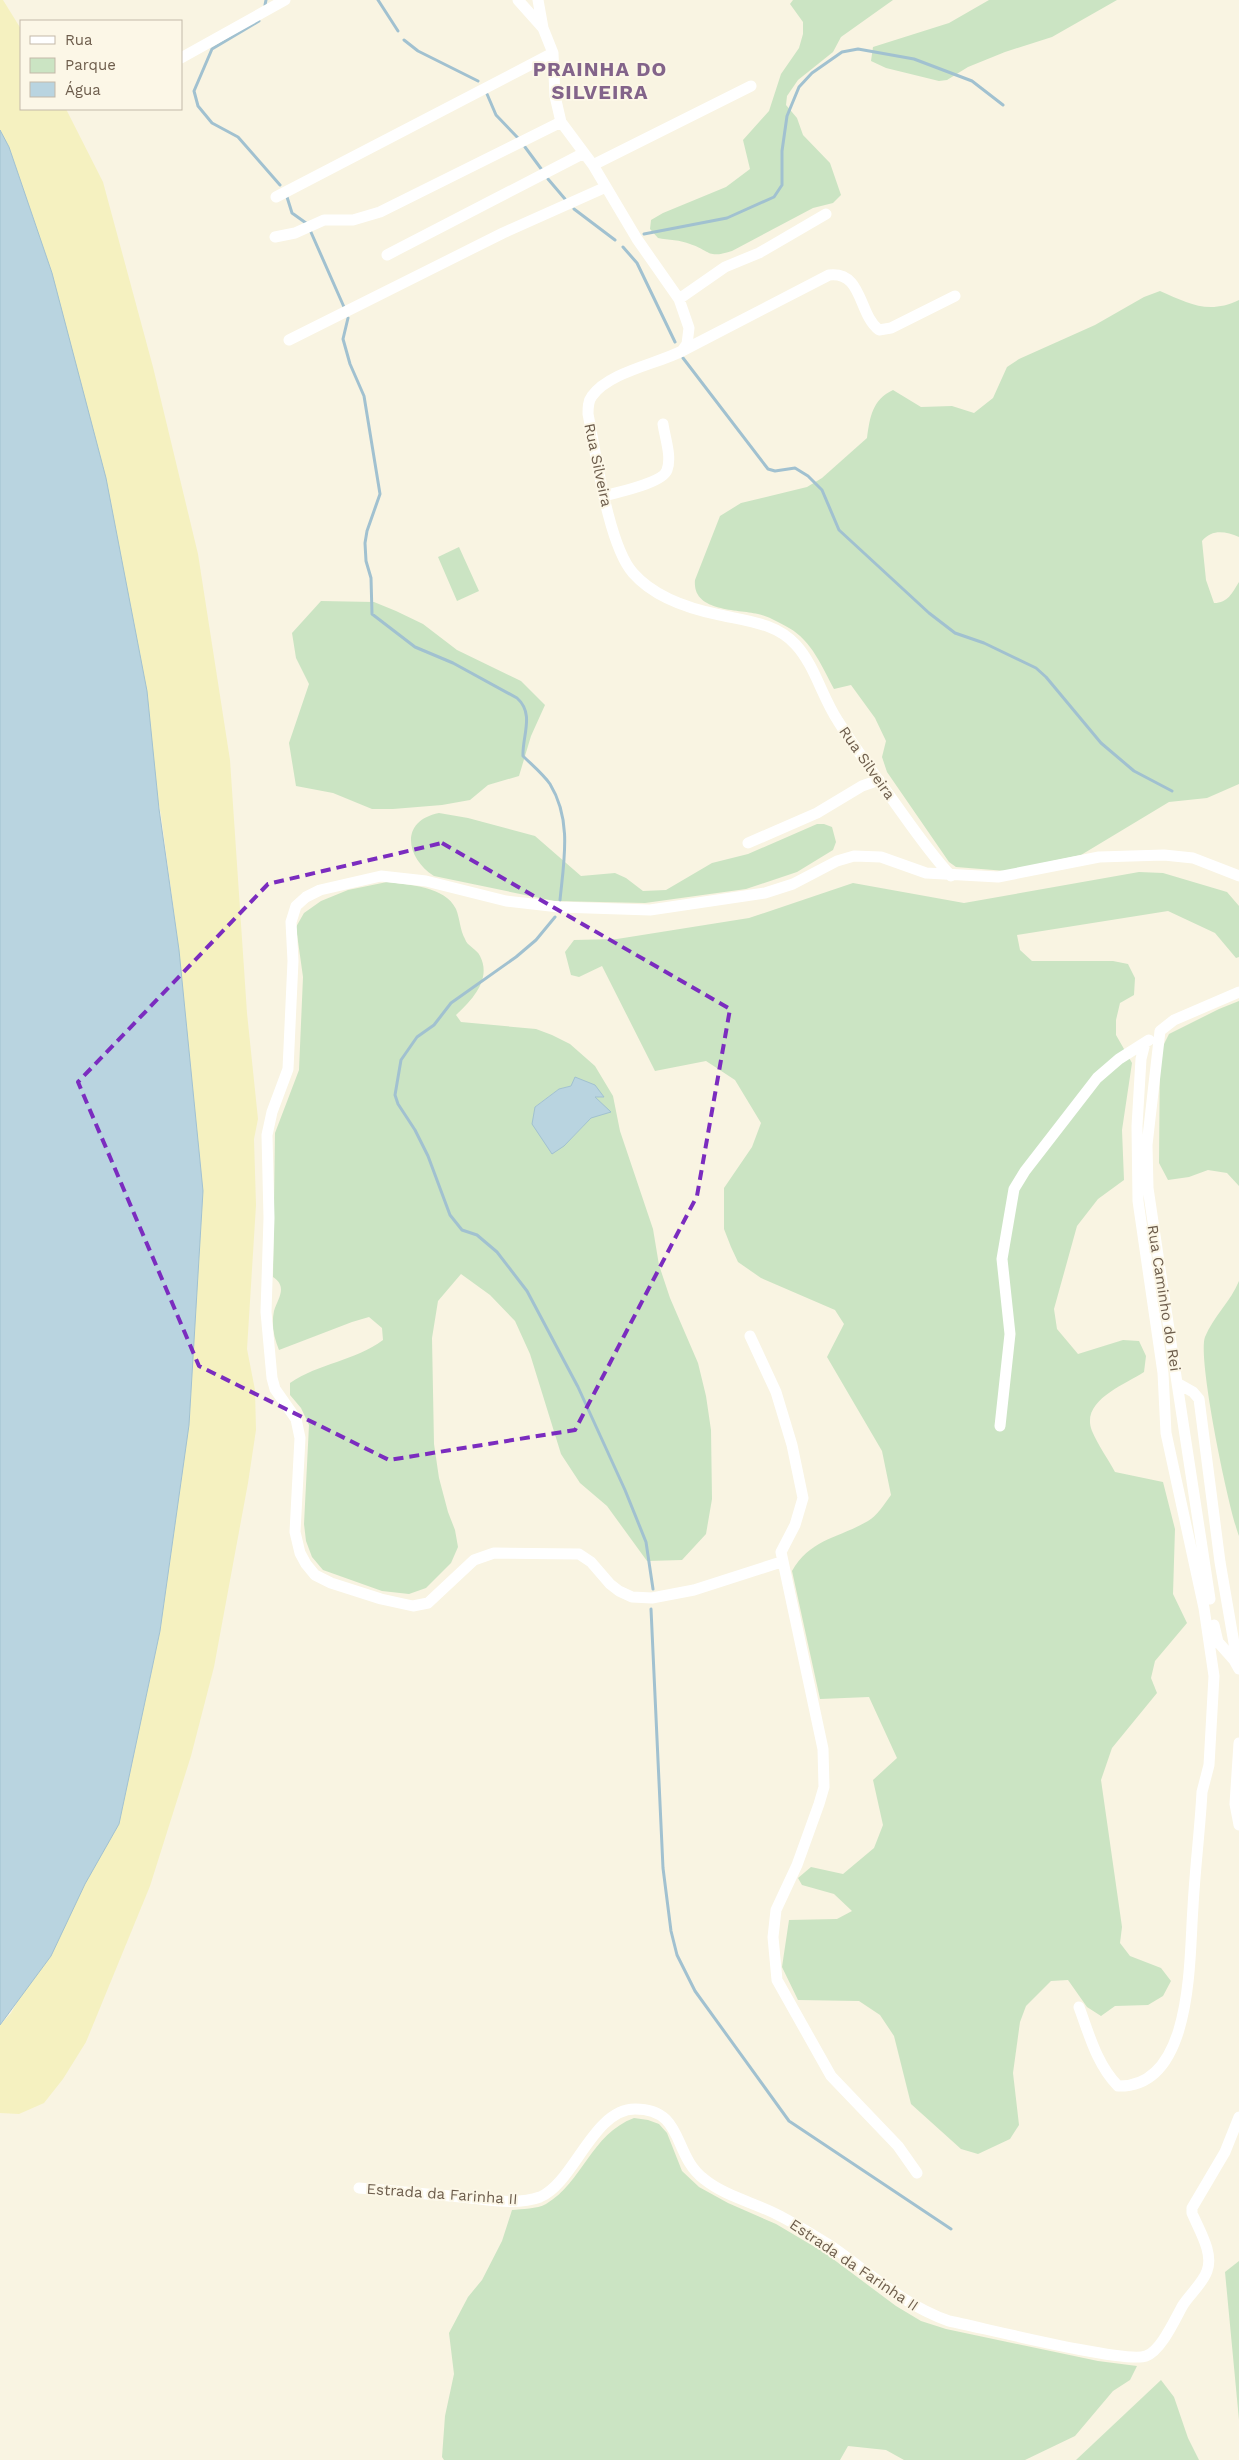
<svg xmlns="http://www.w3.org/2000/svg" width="1239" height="2460" font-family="'Work Sans',sans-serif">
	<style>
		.green { fill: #cbe4c3; fill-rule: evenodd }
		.sand { fill: #f5f1c0 }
		.water { fill: #b9d4e0; stroke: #a1c1d0 }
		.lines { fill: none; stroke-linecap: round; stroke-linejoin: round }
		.stream { stroke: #a1c1d0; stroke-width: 3 }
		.minor { stroke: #fff; stroke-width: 11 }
		.marked { fill: none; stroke: #7b2cbf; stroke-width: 4; stroke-dasharray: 10 6; stroke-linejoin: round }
		.labels { text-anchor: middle; stroke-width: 4; stroke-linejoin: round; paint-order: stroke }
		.street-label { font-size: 15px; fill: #6d5d4c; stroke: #fcf7e7 }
		.district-label { font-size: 20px; font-weight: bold; letter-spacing: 1px; fill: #83648a; stroke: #fcf7e7 }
	</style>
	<rect width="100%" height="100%" fill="#f9f4e2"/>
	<!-- green -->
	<path class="green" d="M793,0H893L841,37L833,52L798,80L787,96L786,105L797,118L803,135L830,163L841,195L833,203L813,208L732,251C707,259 711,251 690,244C681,240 668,240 658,238L650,229L651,220L663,213L726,187L750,169L743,140L769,111L781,74L799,48L803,34V22L790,4Z
		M989,0H1117L1052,37L1005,52L968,67L947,80L939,81L886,68L871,61L873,47L949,23Z
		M1160,291C1188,303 1208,315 1239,300V537C1225,531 1212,529 1202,541L1206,580L1214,603C1228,603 1232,593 1239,582V784L1207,798L1169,802L1081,855L1006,871L956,867L949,862L887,772L882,757L886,741L875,718L851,685L834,689C822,667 812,641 789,628C780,623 768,616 758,614C736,609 692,612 695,580L720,516L741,503L807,487L822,478L867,438C870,417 872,400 893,390L921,407L952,406L974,413L993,398L1007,367L1019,359L1095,325L1144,297Z
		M459,547L479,591L457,601L438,557Z
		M321,601L374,602L396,611L423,624L457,650L521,681L545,705L531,736L519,776L488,785L470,800L442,805L393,809H372L333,793L296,786L289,743L309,684L296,658L292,633Z
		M439,813L468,818L535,836L581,876L615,873L626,878L643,891L666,890L712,863L748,854L817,824H824L832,827L836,842L833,850L797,872L746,889L645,903L554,901L434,876C406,858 399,821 439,813Z
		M1139,872L1163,873L1227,892L1239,906V957L1236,958L1215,933L1168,911L1017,935L1020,950L1032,961H1113L1128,964L1135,978L1134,995L1120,1003L1116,1020V1035L1132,1063L1122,1130L1124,1180L1098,1199L1077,1226L1054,1309L1057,1329L1078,1354L1123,1340L1139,1341L1146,1356L1144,1372C1124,1385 1080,1401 1092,1431C1098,1445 1108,1459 1115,1472L1163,1482L1175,1529L1173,1594L1187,1623L1155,1661L1151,1678L1157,1693L1112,1748L1101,1780L1122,1927L1120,1943L1130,1956L1161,1968L1171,1981L1163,1996L1148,2005L1115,2006L1101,2016L1087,2007L1068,1980L1051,1981L1026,2006L1020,2022L1013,2073L1019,2125L1010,2139L978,2154L961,2149L911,2104L894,2036L880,2015L859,2001L798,2000L782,1967L789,1920L837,1919L852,1911L834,1894L802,1885L798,1878L811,1867L843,1874L874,1848L883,1825L873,1780L897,1758L869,1697L820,1699L792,1571C810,1539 839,1538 868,1521C877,1516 885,1503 891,1495L882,1451L827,1357L844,1324L835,1310L761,1278L738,1262L731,1247L724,1229V1188L752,1147L761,1123L735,1080L706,1061L655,1071L602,966L579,977L571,975L565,952L574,940L617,939L749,918L853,883L964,903Z
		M387,882C409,885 445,886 456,909C460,919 460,930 465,939C467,946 477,949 480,956C492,979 472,1000 456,1015L461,1022L536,1029L552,1035L570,1044L595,1066L613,1096L620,1131L653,1229L659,1265L670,1298L698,1363L706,1396L711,1430L712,1499L706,1534L682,1560L647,1561L607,1506L580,1483L561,1454L530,1354L515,1321L490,1295L461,1274L438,1301L432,1338L434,1444L439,1478L448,1512L455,1530L458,1547L451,1563L426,1588L409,1594L382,1591L323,1570L312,1557L306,1541L304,1524L309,1425L301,1408L290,1395V1383C319,1363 355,1361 383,1340L382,1328L369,1317L352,1322L279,1350C274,1338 271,1325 274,1311C278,1298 288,1287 273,1277L275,1133L299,1070L303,977L296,927L304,913L321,901L348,890ZM571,1086L603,1096H595L591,1118L564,1146L535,1107L559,1089Z
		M1239,1001V1186L1227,1173L1208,1170L1189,1177L1168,1180L1159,1163L1160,1052L1169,1034L1219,1009Z
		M1239,1281V1536C1229,1511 1197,1358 1205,1337C1213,1317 1231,1301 1239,1281Z
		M634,2118L648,2120L659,2124L667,2133L682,2171L699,2187L728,2203L776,2224L825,2253L896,2306L921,2321L946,2329L1098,2361L1137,2366L1130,2380L1113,2391L1075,2436L1025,2460H904L886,2450L848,2446L840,2460H444L442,2457L445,2416L454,2374L449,2333L468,2297L482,2280L502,2241L512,2210C522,2209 537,2209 546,2204C583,2182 591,2134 634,2118Z
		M1239,2261V2420L1225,2272Z
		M1161,2380L1174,2397L1188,2438L1199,2460H1076Z"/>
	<!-- sand -->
	<path class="sand" d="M0,0H3L21,29V109H66L103,182L153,367L198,554L230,760L247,1013L258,1119L254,1139L256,1205L247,1349L255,1390L256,1430L248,1483L214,1667L191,1756L150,1886L86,2042L63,2079L44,2103L19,2114L0,2113V2025L11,2013L119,1824L160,1631L189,1425L203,1191L179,950L161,815L52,273L9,147L0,130Z"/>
	<!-- water -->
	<path class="water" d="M0,130L9,147L52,273L106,478L147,691L159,809L179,950L203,1191L189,1425L160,1631L119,1824L85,1884L51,1956L0,2025Z
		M575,1077L595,1085L604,1097H595L611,1112L591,1118L564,1146L552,1154L532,1124L535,1107L559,1089L571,1086Z"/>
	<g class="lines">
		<!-- stream -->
		<path class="stream" d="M378,0L398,31
			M265,5L266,0
			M259,21L212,49L194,91L198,106L212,123L238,137L280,185
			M404,40L418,51L478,81
			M487,94L496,115L518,138
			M525,147L542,170
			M548,179L565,199
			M287,197L292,213L306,223
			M574,209L615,240
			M310,230L344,307
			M644,234L727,218L774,197L782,185V151L787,116L799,87L812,73L842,52L858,49L914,59L972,81L1003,105
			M623,247L637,263L675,342
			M348,318L343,339L350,364L364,396L380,494L367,531L365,543L366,561L371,578L372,614L415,647L453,663L517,698C535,714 522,736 523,756C532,765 543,774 550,784C572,820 564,860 560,900
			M683,358L768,469L775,471L795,468L808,476L822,490L839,530L929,613L955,633L984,643L1036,668L1046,677L1101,743L1134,771L1172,791
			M555,917L536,940L516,957L451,1003L434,1025L417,1037L401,1060L395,1095L398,1104L415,1130L428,1156L450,1215L462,1230L477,1235L497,1252L527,1291L578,1387L625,1490L646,1542L653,1589
			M651,1609L663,1868L671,1931L677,1955L695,1991L789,2121L951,2229"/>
		<!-- minor -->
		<path class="minor" d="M518,0L543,28L553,53L555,96L561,122L593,165L637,239L679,299L689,328L687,344L682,351C657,364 609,372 592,396C588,401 588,408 588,414C596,453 608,545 633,573C654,597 690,609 720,615C747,621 776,623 796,645C815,666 822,697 838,721C853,745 870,768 887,792C908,821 927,850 951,876
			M538,0L543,28
			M181,58L285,0
			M593,165L751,86
			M276,197L553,53
			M275,237L295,233L324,220H353L380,212L561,122
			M387,255L584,153
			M679,299L725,267L759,253L826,214
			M289,340L503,233L606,187
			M682,351L829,275C863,271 858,314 879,330L891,328L955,296
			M604,496C618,492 663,483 667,470C672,457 665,438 663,424
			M748,843L817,813L862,786L879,780
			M1239,992L1174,1020L1160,1031L1147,1145L1148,1188L1177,1383L1193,1392L1199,1399L1220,1562L1235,1649L1234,1660L1239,1669
			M750,1336L776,1392L792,1445L803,1498L795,1525L781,1552L823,1749L824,1787L819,1804L797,1865L776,1910L773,1937L777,1980L831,2076L898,2146L917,2173
			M1177,1383L1210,1599
			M1000,1426L1010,1334L1002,1259L1014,1189L1025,1171L1097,1078L1119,1059L1149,1040
			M781,1562L694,1590L652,1598L632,1597L619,1591L610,1584L591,1562L579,1554L494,1553L474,1560L428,1603L413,1606L381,1599L331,1583L315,1575L306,1564L300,1553L295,1532L300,1438L296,1419L275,1389L272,1378L266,1312L269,1218L267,1135L272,1112L288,1069L293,961L291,922L296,906L306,897L320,890L381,876L426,881L506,901L559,907L650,910L765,893L793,884L837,861L854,856L881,857L926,873L998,877L1099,857L1164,855L1193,858L1239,876
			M1214,1625L1218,1642L1234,1660
			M1239,1743L1235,1804L1239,1825
			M1079,2007C1089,2034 1097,2065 1118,2086C1194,2088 1189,1957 1193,1907C1195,1868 1200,1830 1202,1792L1209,1765L1214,1676L1204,1608L1166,1433L1163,1373L1138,1201L1137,1126L1141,1059L1145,1043
			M359,2188C393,2191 427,2194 461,2197C485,2199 516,2206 540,2197C574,2183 593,2109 635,2109C685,2109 672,2155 704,2179C726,2197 757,2203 782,2217C799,2226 815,2236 831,2246C870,2273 903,2305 949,2321C980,2327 1125,2364 1146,2356C1161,2351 1175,2319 1183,2305C1190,2294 1203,2283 1207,2271C1214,2253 1199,2230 1192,2213V2208L1225,2152L1239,2117"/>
	</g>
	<!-- marked area -->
	<path class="marked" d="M442,843L730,1009L697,1196L575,1430L389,1460L199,1366L78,1082L268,884Z"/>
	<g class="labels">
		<!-- street labels -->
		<g class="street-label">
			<text transform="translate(598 465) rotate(78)" y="5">Rua Silveira</text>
			<text transform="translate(867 763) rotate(55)" y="5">Rua Silveira</text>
			<text transform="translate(1164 1298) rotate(81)" y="5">Rua Caminho do Rei</text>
			<text transform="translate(442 2194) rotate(4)" y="5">Estrada da Farinha II</text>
			<text transform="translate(854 2265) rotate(34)" y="5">Estrada da Farinha II</text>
		</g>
		<!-- district labels -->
		<g class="district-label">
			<text x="600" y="76">PRAINHA DO<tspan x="600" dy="23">SILVEIRA</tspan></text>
		</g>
	</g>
	<!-- legend -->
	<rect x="20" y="20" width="162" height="90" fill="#fcf7e7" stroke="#c3b9a9"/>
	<rect x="30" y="36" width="25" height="8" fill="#ffffff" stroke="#c3b9a9"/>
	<text x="65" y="45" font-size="15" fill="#6d5d4c">Rua</text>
	<rect x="30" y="58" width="25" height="15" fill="#cbe4c3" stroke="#c3b9a9"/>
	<text x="65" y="70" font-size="15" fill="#6d5d4c">Parque</text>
	<rect x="30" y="82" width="25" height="15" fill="#b9d4e0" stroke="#c3b9a9"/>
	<text x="65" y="95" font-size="15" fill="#6d5d4c">Água</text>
</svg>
